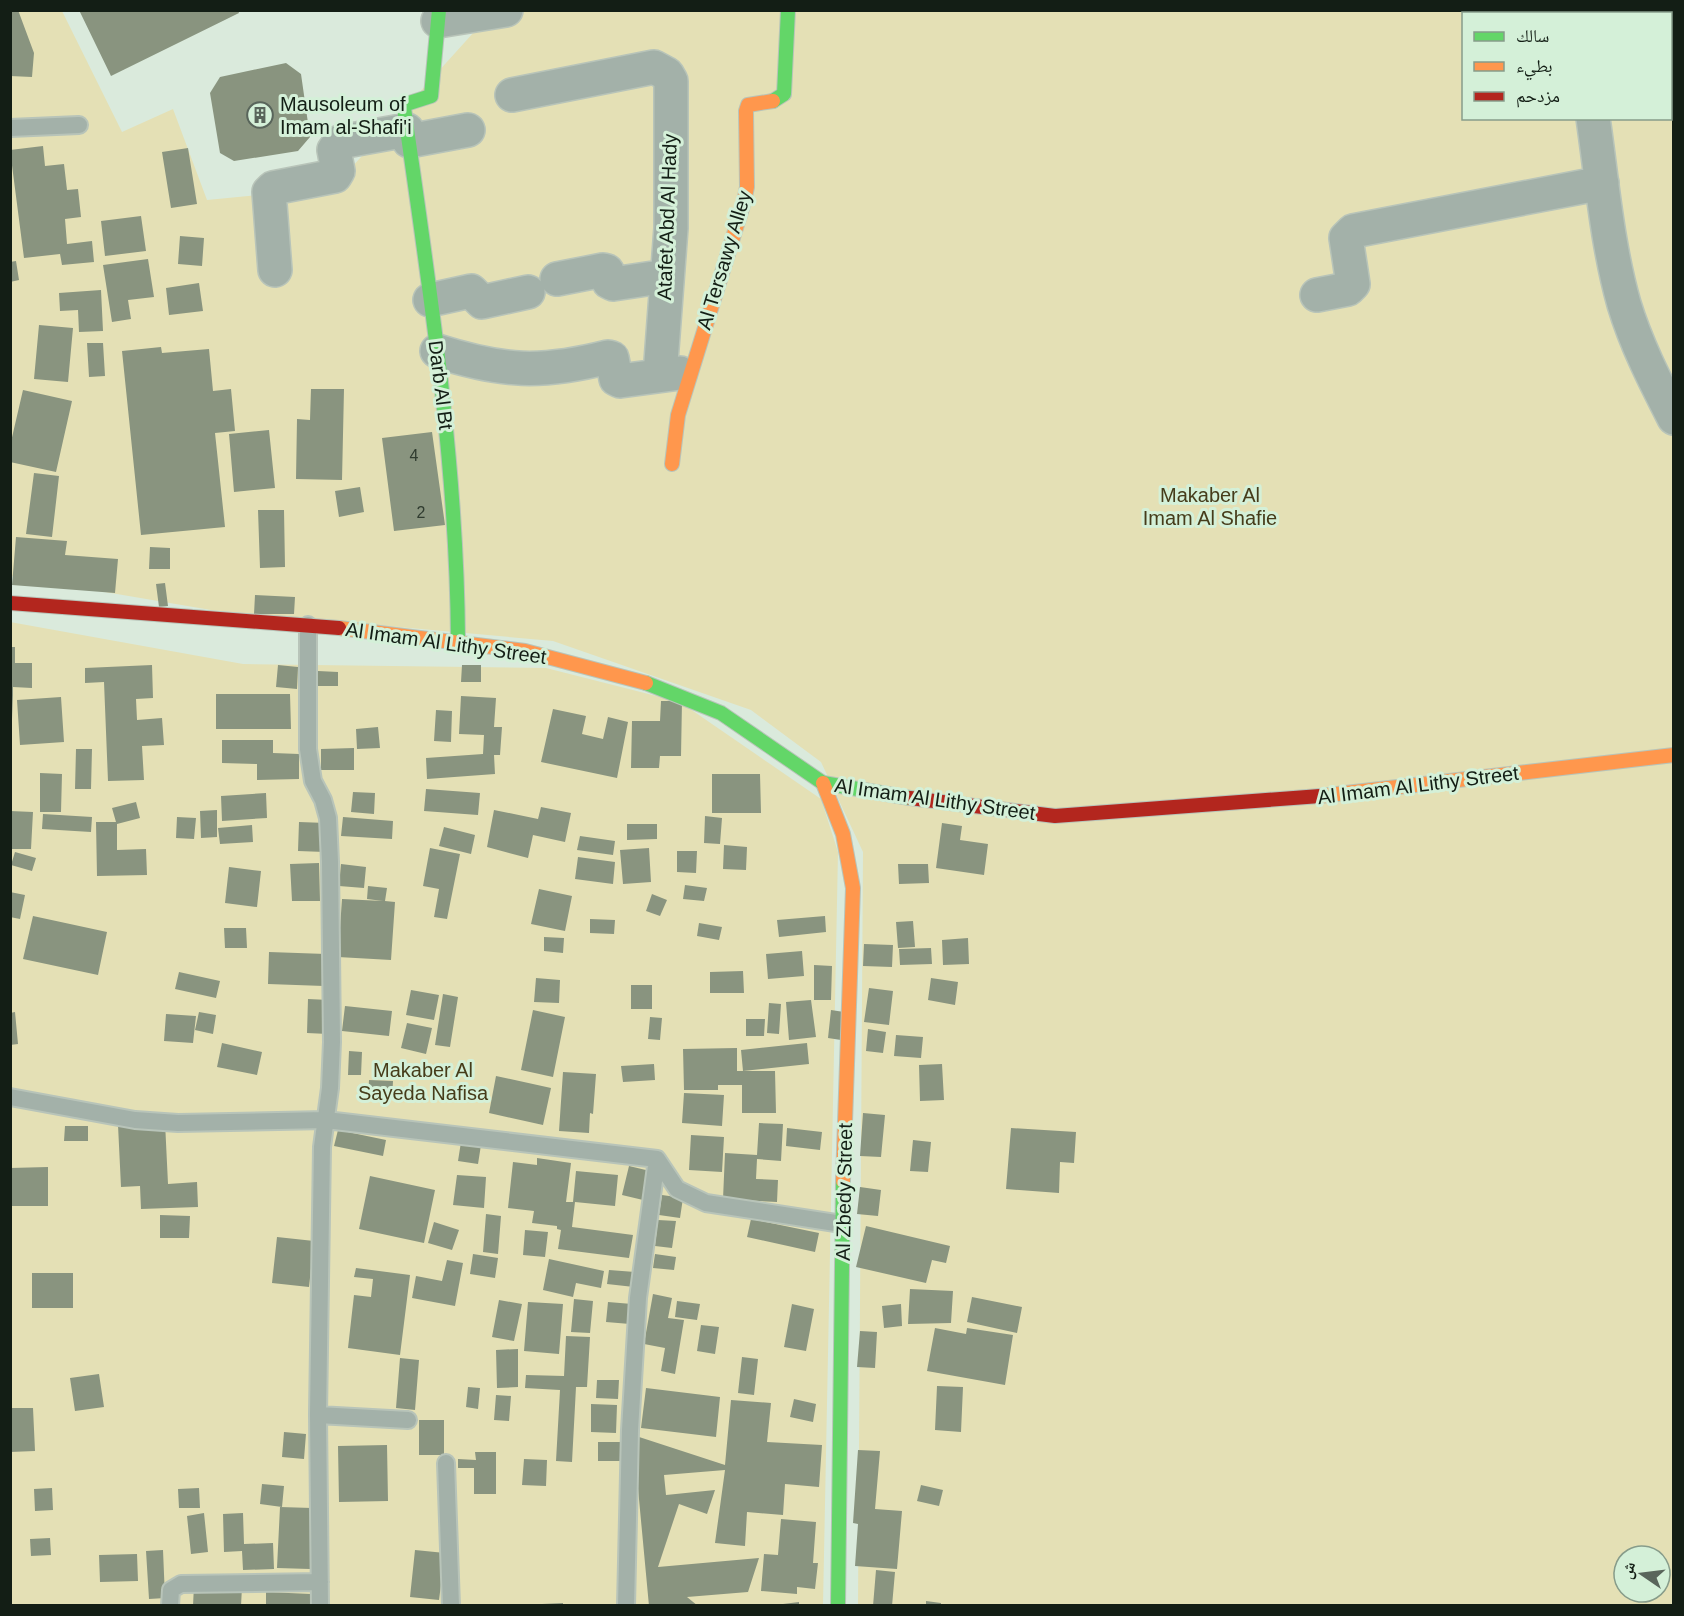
<svg xmlns="http://www.w3.org/2000/svg" width="1684" height="1616" font-family="Arial,'Noto Naskh Arabic',sans-serif">
	<style>
		.green { fill: #e4e0b5; fill-rule: evenodd }
		.building { fill: #89947f }
		.lines { fill: none; stroke-linecap: round; stroke-linejoin: round }
		.lane-casing { stroke: #b8c4b9; stroke-width: 20 }
		.street-casing { stroke: #b8c4b9; stroke-width: 36 }
		.fast-casing { stroke: #b8c4b9; stroke-width: 16 }
		.slow-casing { stroke: #b8c4b9; stroke-width: 16 }
		.jam-casing { stroke: #b8c4b9; stroke-width: 16 }
		.lane { stroke: #a3b1a9; stroke-width: 16 }
		.street { stroke: #a3b1a9; stroke-width: 33 }
		.fast { stroke: #63d668; stroke-width: 14 }
		.slow { stroke: #ff974d; stroke-width: 14 }
		.jam { stroke: #b3261e; stroke-width: 14 }
		.labels { text-anchor: middle; stroke-width: 6; stroke-linejoin: round; paint-order: stroke }
		.number-label { font-size: 16px; fill: #303c30 }
		.poi-label { font-size: 20px; fill: #131e15; stroke: #d4f0d8; text-anchor: start }
		.street-label { font-size: 20px; fill: #131e15; stroke: #d4f0d8 }
		.park-label { font-size: 20px; fill: #463c1a; stroke: #d4f0d8 }
	</style>
	<rect width="100%" height="100%" fill="#daeadc"/>
	<!-- green -->
	<path class="green" d="M10,11H62L122,132L173,109L207,200L333,188L493,11H1673V1605H858L863,852L821,762L751,710L553,641L211,610L11,576ZM1464,14H1670V118H1464ZM1624,1556H1660V1592H1624Z
		M10,622L243,664L546,668L680,702L821,799L838,852L823,1605H11Z"/>
	<!-- building -->
	<path class="building" d="M10,10H18L34,53L32,77L10,76Z
		M79,10H238L239,13L111,76Z
		M286,63L301,74L310,137L298,151L234,161L220,153L210,93L220,77Z
		M43,146L45,166L64,164L67,190L78,189L81,217L65,219L67,244L92,241L94,262L62,265L60,254L24,258L10,150Z
		M188,148L197,204L171,208L162,152Z
		M141,216L146,251L105,256L101,221Z
		M180,236L204,238L202,266L178,264Z
		M148,259L154,297L128,300L131,319L112,322L103,265Z
		M16,261L19,280L10,282V262Z
		M199,283L203,311L169,315L166,288Z
		M101,290L103,331L79,332L78,310L60,311L59,293Z
		M39,325L73,328L68,382L34,379Z
		M87,343H103L105,376L89,377Z
		M161,347L162,353L209,349L213,391L231,389L235,431L215,433L225,527L141,535L122,351Z
		M311,389H344L342,480L296,479L297,419L310,420Z
		M23,390L72,401L56,472L10,462V446Z
		M269,430L275,488L234,492L229,434Z
		M432,432L445,525L394,531L382,438Z
		M34,473L59,476L52,537L26,534Z
		M360,487L364,512L339,517L335,491Z
		M258,510H284L285,567L260,568Z
		M16,537L67,541L65,555L118,559L115,593L12,585Z
		M150,547L170,548V569H149Z
		M165,583L168,606L159,607L156,584Z
		M255,595L295,597L294,614H254Z
		M10,647H15V663H32V688L13,687V719Z
		M152,665L153,698L136,699L137,720L162,718L164,745L142,746L144,780L108,781L104,682L85,683V668Z
		M278,665L298,667L297,689L276,687Z
		M462,665H481V682H461Z
		M318,671L338,672V686H318Z
		M216,694H290L291,729H216Z
		M461,696L496,698L494,727H502L500,755H494L495,774L427,779L426,758L483,754L484,735L459,734Z
		M61,697L64,742L20,745L17,700Z
		M661,701H682L681,756H660L659,768H631L632,721H660Z
		M553,709L586,716L582,734L603,739L608,717L628,722L617,778L541,762Z
		M436,710L452,711L451,742L434,741Z
		M378,727L380,748L357,749L356,729Z
		M222,740H273V753L299,754V779L257,780V764L222,763Z
		M354,748V770H321V749Z
		M76,749H92L91,789H75Z
		M40,773L62,774L61,812H40Z
		M712,774H760L761,813H712Z
		M426,789L480,793L478,815L424,811Z
		M353,792L375,793L374,814L351,812Z
		M266,793L267,818L222,821L221,796Z
		M136,802L140,818L117,824V850L146,849L147,875L97,876L96,822H116L112,808Z
		M541,807L571,813L565,842L533,835L528,858L487,847L494,810L538,819Z
		M217,810V837L201,838L200,811Z
		M10,811L33,812L31,849H10Z
		M43,814L92,817L91,832L42,829Z
		M705,816L722,818L720,844L704,843Z
		M177,817L196,818L194,839L176,838Z
		M343,817L393,821L392,839L341,836Z
		M299,822L326,823L325,852L298,851Z
		M942,823L962,826L960,840L988,844L984,875L936,868Z
		M627,824H657V839L627,840Z
		M252,825L253,842L220,844L218,828Z
		M444,827L475,835L471,854L439,846Z
		M580,836L615,841L613,855L577,850Z
		M724,845L747,847L746,870L723,869Z
		M430,848L460,854L447,919L434,917L439,889L423,886Z
		M649,848L651,882L623,884L620,850Z
		M677,851H697L696,873L677,872Z
		M15,852L36,858L32,871L11,865Z
		M578,857L615,862L613,884L575,879Z
		M319,863L320,901H292L290,864Z
		M341,864L366,867L364,888L339,886Z
		M898,864H928L929,883L899,884Z
		M229,867L261,871L257,907L225,903Z
		M685,885L707,888L704,901L683,899Z
		M368,886L387,888L385,901L395,902L391,960L338,957L342,899L383,901L367,899Z
		M539,889L572,896L565,931L531,924Z
		M10,892L25,895L20,919L10,917Z
		M652,894L667,900L660,916L646,911Z
		M33,916L107,932L98,975L23,959Z
		M825,916L826,932L779,937L777,920Z
		M590,919L615,920L614,934L590,933Z
		M913,921L915,947L898,948L896,922Z
		M699,923L722,927L719,940L697,936Z
		M224,928H246L247,948H225Z
		M544,937L564,938L563,953L544,951Z
		M968,938L969,964L943,965L942,940Z
		M864,944L893,945L892,967L863,966Z
		M931,948L932,964L900,965L899,949Z
		M802,951L804,976L768,979L766,954Z
		M269,952L326,954L324,986L268,984Z
		M814,965L832,966L831,1000H814Z
		M743,971L744,993H710V972Z
		M179,972L220,981L216,998L175,989Z
		M536,978L560,980L559,1003L534,1002Z
		M931,978L958,982L955,1005L928,1000Z
		M631,985H652V1009H631Z
		M869,988L893,991L889,1025L864,1022Z
		M411,990L439,995L434,1020L406,1015Z
		M443,994L458,997L450,1047L435,1045Z
		M308,999L329,1000L328,1034L307,1033Z
		M811,1000L816,1037L789,1040L786,1002Z
		M769,1003L781,1004L779,1034L767,1033Z
		M345,1006L392,1011L389,1036L342,1031Z
		M533,1010L565,1017L553,1077L521,1070Z
		M831,1010L844,1012L841,1040L828,1038Z
		M15,1012L18,1044L10,1045V1013Z
		M199,1012L216,1015L213,1034L195,1030Z
		M166,1014L196,1016L193,1043L164,1041Z
		M650,1017L662,1018L660,1040L648,1039Z
		M746,1019H765L764,1036H746Z
		M407,1023L432,1028L426,1054L401,1048Z
		M868,1029L886,1032L883,1053L866,1051Z
		M896,1035L923,1037L921,1058L894,1056Z
		M222,1043L262,1052L257,1075L217,1067Z
		M807,1043L809,1064L743,1071L741,1050Z
		M737,1048V1071H775L776,1113H742V1085H718V1090H684L683,1049Z
		M349,1051L362,1052L361,1075H348Z
		M654,1064L655,1080L623,1082L621,1066Z
		M942,1064L944,1100L920,1101L919,1065Z
		M563,1072L596,1074L593,1114L590,1113L589,1133L559,1131Z
		M496,1076L551,1088L543,1125L489,1113Z
		M369,1080L393,1081L392,1099L368,1098Z
		M684,1093L724,1095L722,1126L682,1123Z
		M863,1113L885,1115L881,1157L860,1156Z
		M165,1122L168,1184L197,1182L198,1207L141,1209L140,1186L121,1187L118,1125Z
		M759,1123L783,1124L781,1161L757,1159L756,1179L778,1180L777,1202L723,1199L725,1153L757,1155Z
		M65,1126H88V1141H64Z
		M787,1128L822,1132L820,1150L786,1146Z
		M1011,1128L1076,1132L1074,1163L1060,1162L1059,1193L1006,1189Z
		M338,1130L386,1140L383,1156L334,1146Z
		M691,1135L724,1137L722,1172L689,1170Z
		M913,1140L931,1142L928,1172L910,1171Z
		M461,1142L481,1145L478,1164L458,1161Z
		M537,1158L571,1163L566,1202H573L576,1171L618,1175L615,1206L575,1202L572,1227L633,1235L629,1258L558,1249L561,1230L557,1229V1226L532,1223L534,1211L508,1208L513,1162L537,1165Z
		M629,1166L650,1171L643,1200L622,1195Z
		M48,1167V1206H10V1168Z
		M457,1175L486,1177L484,1208L453,1205Z
		M370,1176L435,1190L424,1243L359,1229Z
		M860,1187L881,1190L878,1216L857,1214Z
		M662,1195L683,1198L680,1218L659,1215Z
		M486,1214L501,1216L498,1254L483,1252Z
		M160,1215L190,1216L189,1238H160Z
		M751,1219L819,1233L815,1252L747,1237Z
		M658,1220L676,1221L672,1248L655,1246Z
		M434,1222L459,1230L452,1250L428,1243Z
		M866,1226L950,1246L946,1263L932,1260L926,1283L856,1267Z
		M525,1230L548,1232L545,1257L523,1255Z
		M277,1237L314,1241L309,1287L272,1283Z
		M473,1254L498,1258L495,1278L470,1274Z
		M655,1254L676,1257L674,1270L653,1268Z
		M549,1259L604,1271L601,1288L576,1283L573,1297L543,1290Z
		M447,1260L463,1263L455,1306L412,1298L416,1276L442,1281Z
		M356,1268L410,1275L400,1355L348,1348L354,1295L371,1297L373,1279L354,1277Z
		M609,1270L635,1272L634,1287L607,1284Z
		M32,1273H73V1308H32Z
		M910,1289L953,1291L951,1323L908,1324Z
		M653,1294L672,1298L668,1318L684,1320L675,1374L661,1371L665,1348L644,1344Z
		M972,1297L1022,1307L1017,1333L967,1322Z
		M574,1299L593,1301L590,1333L571,1332Z
		M499,1300L522,1304L514,1341L492,1337Z
		M677,1301L700,1304L697,1320L675,1317Z
		M528,1302L563,1304L559,1354L524,1351Z
		M608,1302L632,1304L630,1324L606,1322Z
		M792,1304L814,1309L806,1351L784,1347Z
		M901,1304L902,1326L884,1328L882,1306Z
		M701,1325L719,1327L715,1354L697,1351Z
		M935,1328L966,1334L967,1328L1013,1335L1005,1385L927,1371Z
		M860,1331L877,1332L875,1368L857,1367Z
		M566,1336L590,1337L587,1387H576L572,1462L556,1461L560,1390L525,1388L526,1375L564,1376Z
		M518,1349V1387L497,1388L496,1350Z
		M742,1357L758,1359L754,1395L738,1393Z
		M400,1358L419,1360L415,1410L396,1408Z
		M99,1374L104,1407L75,1411L70,1378Z
		M597,1380H619L618,1399L596,1398Z
		M937,1386L963,1387L961,1432L935,1430Z
		M468,1387L480,1388L478,1409L466,1407Z
		M646,1388L720,1397L716,1437L641,1428Z
		M496,1395L511,1396L509,1421L494,1420Z
		M794,1399L816,1404L813,1422L790,1417Z
		M731,1400L771,1403L767,1442L822,1445L819,1487L785,1484L783,1515L747,1512L745,1546L715,1543L725,1470L664,1475L666,1495L715,1490L707,1514L679,1504L658,1567L759,1558L748,1592L687,1597L698,1606H649L633,1435L725,1465Z
		M591,1404L617,1405L616,1433L591,1432Z
		M10,1408H33L35,1451L10,1452Z
		M419,1420H444V1455H419Z
		M284,1432L306,1434L304,1459L282,1457Z
		M598,1442H621L620,1461H598Z
		M387,1445L388,1501L339,1502L338,1446Z
		M858,1450L880,1451L875,1509L902,1511L897,1569L855,1566L858,1524L853,1523Z
		M475,1452H496V1494H474V1468H458V1459L476,1460Z
		M524,1459L547,1460L546,1486L522,1485Z
		M262,1484L284,1486L282,1507L260,1504Z
		M921,1485L943,1490L939,1506L917,1501Z
		M52,1488L53,1510L35,1511L34,1489Z
		M199,1488L200,1508H179L178,1489Z
		M280,1507L312,1508L310,1569L277,1568Z
		M204,1513L208,1552L191,1554L187,1516Z
		M243,1513L244,1544L273,1543L274,1569L243,1570L242,1551L224,1552L223,1514Z
		M781,1519L816,1522L813,1563H818L815,1589L797,1587V1594L761,1591L764,1554L778,1555Z
		M50,1538L51,1555L31,1556L30,1539Z
		M163,1550L165,1598L149,1599L146,1551Z
		M415,1550L445,1553L439,1600L410,1597Z
		M137,1554L138,1581L100,1582L99,1555Z
		M876,1570L895,1572L892,1606H873Z
		M194,1585L242,1587L241,1606H193Z
		M266,1592L311,1594L310,1606H266Z
		M926,1601L941,1603V1606H926Z
		M799,1602V1606H783V1604Z
		M563,1603V1606H542V1604Z"/>
	<g class="lines">
		<!-- lane casing -->
		<g class="lane-casing">
			<path id="lane" d="M10,128L79,125
				M308,625V749L313,781L323,800L328,818L330,862L332,1042L330,1088L322,1147L318,1415L320,1606
				M10,1097L135,1120L178,1123L326,1120L657,1159L677,1189L706,1203L842,1224
				M318,1415L408,1420
				M446,1463L451,1606
				M170,1606L171,1590L181,1584L320,1582
				M626,1606L630,1430L638,1298L657,1159"/>
		</g>
		<!-- street casing -->
		<g class="street-casing">
			<path id="street" d="M1589,10V14
				M438,21L506,10
				M512,95L654,67L667,74L671,81V228L660,375
				M1593,118C1602,180 1607,244 1624,304C1636,344 1655,381 1674,418
				M409,141L468,130
				M275,270L269,192L273,188L335,176L338,171L334,150L340,142L407,130
				M557,279L603,270L607,271L609,282L613,284L667,276
				M1317,295L1348,289L1353,284L1346,238L1353,231L1602,183
				M430,300L471,291L482,302L528,292
				M437,351C503,372 541,374 608,357L612,358L616,379L620,381L680,373"/>
		</g>
		<!-- fast casing -->
		<g class="fast-casing">
			<path id="fast" d="M439,10L431,96L406,104L404,108C429,285 457,461 458,641
				M773,101L784,94L788,10
				M646,683L721,713L823,783L910,798
				M838,1606L843,1181"/>
		</g>
		<!-- slow casing -->
		<g class="slow-casing">
			<path id="slow" d="M672,464L678,415L744,202L747,187L746,111L748,105L773,101
				M339,628L525,651L646,683
				M823,783L843,834L853,888L843,1181
				M1320,796L1674,755"/>
		</g>
		<!-- jam casing -->
		<g class="jam-casing">
			<path id="jam" d="M10,603L339,628
				M910,798L1055,816L1320,796"/>
		</g>
		<!-- lane -->
		<use href="#lane" class="lane"/>
		<!-- street -->
		<use href="#street" class="street"/>
		<!-- fast -->
		<use href="#fast" class="fast"/>
		<!-- slow -->
		<use href="#slow" class="slow"/>
		<!-- jam -->
		<use href="#jam" class="jam"/>
	</g>
	<!-- icons -->
	<defs>
		<g id="building-ring" transform="scale(1.35)"><circle r="9.5" fill="#d4f0d8" stroke="#59655b" stroke-width="1.5"/><path d="M-4-6H4V6H1V3H-1V6H-4ZM-2.5-4.3h1.7v1.8h-1.7ZM.8-4.3h1.7v1.8H.8ZM-2.5-1h1.7V.8h-1.7ZM.8-1h1.7V.8H.8Z" fill="#59655b"/></g>
	</defs>
	<g fill-rule="evenodd">
		<use href="#building-ring" x="260" y="115"/>
	</g>
	<g class="labels">
		<!-- number labels -->
		<g class="number-label">
			<text x="414" y="461">4</text>
			<text x="421" y="518">2</text>
		</g>
		<!-- poi labels -->
		<g class="poi-label">
			<text x="280" y="111">Mausoleum of<tspan x="280" dy="23">Imam al-Shafi'i</tspan></text>
		</g>
		<!-- street labels -->
		<g class="street-label">
			<text transform="translate(667 217) rotate(-88)" y="7">Atafet Abd Al Hady</text>
			<text transform="translate(724 260) rotate(-73)" y="7">Al Tersawy Alley</text>
			<text transform="translate(441 385) rotate(83)" y="7">Darb Al Bt</text>
			<text transform="translate(446 643) rotate(8)" y="7">Al Imam Al Lithy Street</text>
			<text transform="translate(1418 785) rotate(-7)" y="7">Al Imam Al Lithy Street</text>
			<text transform="translate(935 799) rotate(8)" y="7">Al Imam Al Lithy Street</text>
			<text transform="translate(844 1192) rotate(-89)" y="7">Al Zbedy Street</text>
		</g>
		<!-- park labels -->
		<g class="park-label">
			<text x="1210" y="502">Makaber Al<tspan x="1210" dy="23">Imam Al Shafie</tspan></text>
			<text x="423" y="1077">Makaber Al<tspan x="423" dy="23">Sayeda Nafisa</tspan></text>
		</g>
	</g>
	<!-- border -->
	<rect width="1684" height="1616" fill="none" stroke="#131e15" stroke-width="24"/>
	<!-- legend -->
	<rect x="1462" y="12" width="210" height="108" fill="#d4f0d8" stroke="#879c8a" stroke-width="1.5"/>
	<rect x="1474" y="32" width="30" height="9" fill="#63d668" stroke="#879c8a" stroke-width="1.5"/>
	<text x="1516" y="42" font-size="18" fill="#131e15">سالك</text>
	<rect x="1474" y="62" width="30" height="9" fill="#ff974d" stroke="#879c8a" stroke-width="1.5"/>
	<text x="1516" y="72" font-size="18" fill="#131e15">بطيء</text>
	<rect x="1474" y="92" width="30" height="9" fill="#b3261e" stroke="#879c8a" stroke-width="1.5"/>
	<text x="1516" y="102" font-size="18" fill="#131e15">مزدحم</text>
	<!-- north arrow -->
	<g transform="translate(1642 1574) rotate(284)"><circle r="28" fill="#d4f0d8" stroke="#879c8a" stroke-width="1.5"/>
	<path d="M0-4.5L10 22L0 15L-10 22Z" fill="#59655b"/>
	<text y="-9" font-size="16" font-weight="bold" text-anchor="middle" fill="#131e15">ش</text>
	</g>
</svg>
